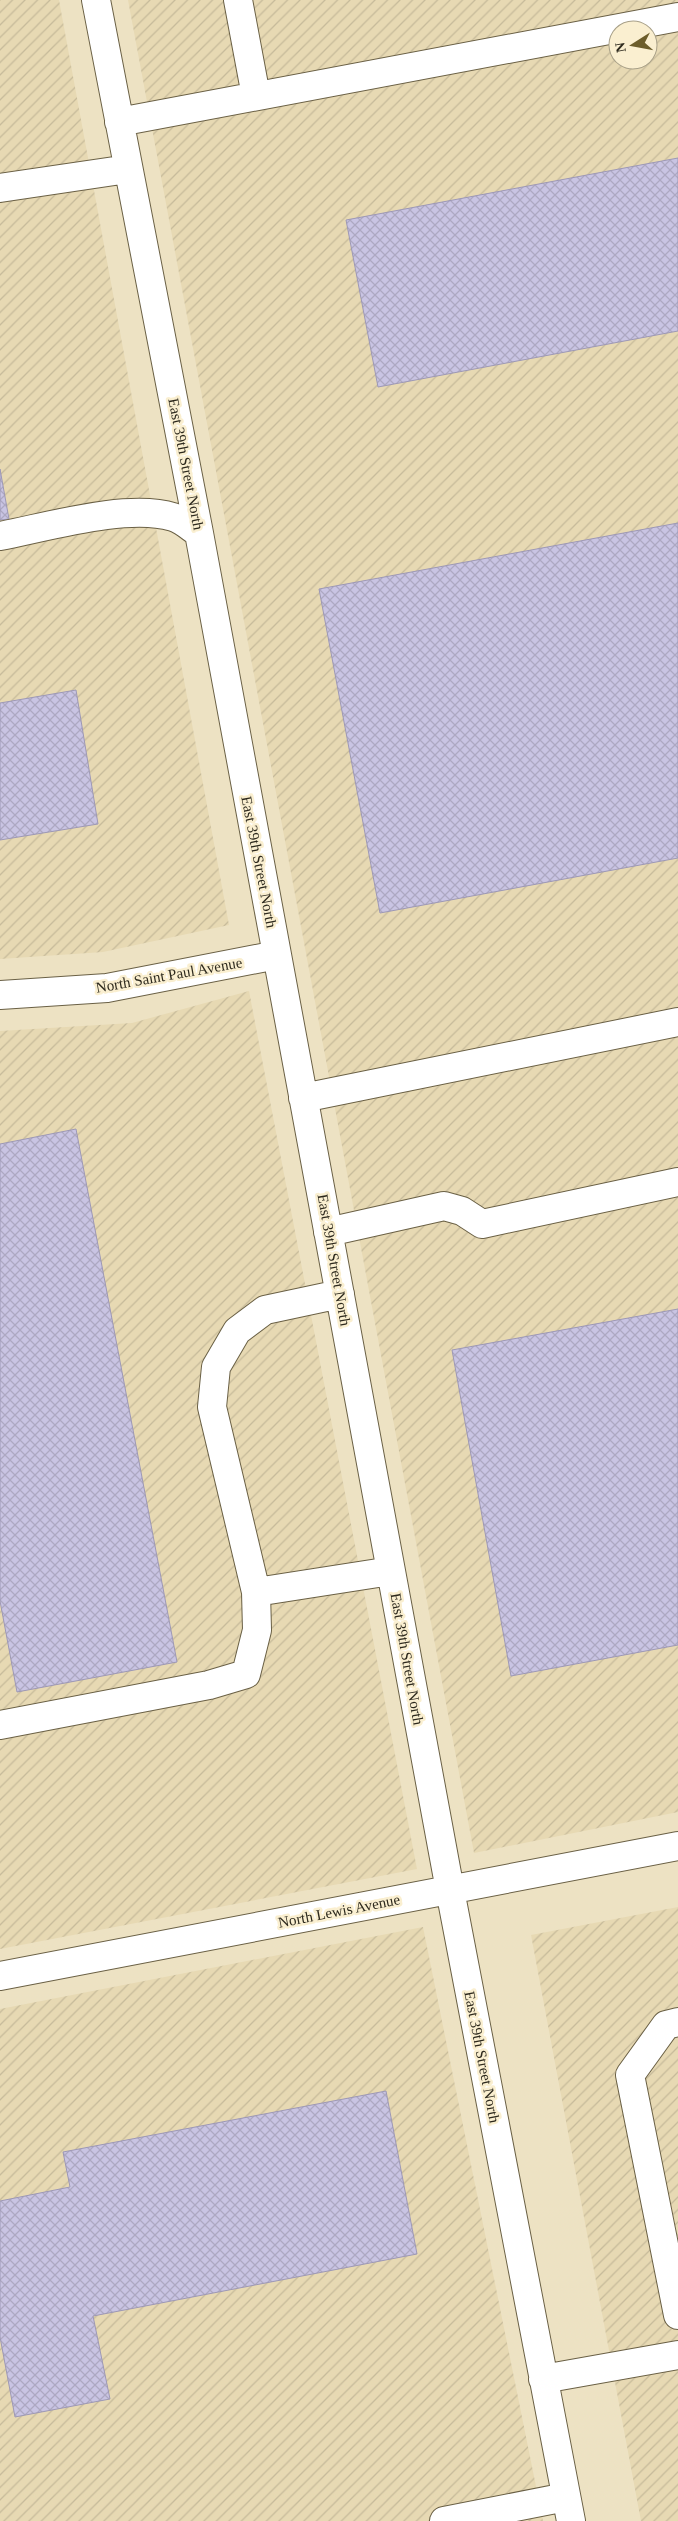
<svg xmlns="http://www.w3.org/2000/svg" width="678" height="2521" font-family="Georgia,serif">
	<style>
		.industrial { fill: url(#industrial-furrows); fill-rule: evenodd }
		.building { fill: url(#building-cross-hatch); stroke: #9d98b5 }
		.lines { fill: none; stroke-linecap: round; stroke-linejoin: round }
		.minor-casing { stroke: #6a6045; stroke-width: 30 }
		.minor { stroke: #fff; stroke-width: 28 }
		.labels { text-anchor: middle; stroke-width: 5; stroke-linejoin: round; paint-order: stroke }
		.street-label { font-size: 15px; fill: #2d291d; stroke: #faefd0 }
	</style>
	<defs>
		<pattern id="industrial-furrows" width="10" height="10" patternUnits="userSpaceOnUse" patternTransform="scale(1.25)"><rect width="10" height="10" fill="#e7d9b3"/><path d="M-1 1l2-2M0 10L10 0M9 11l2-2" fill="none" stroke="#c6ba9a"/></pattern>
		<pattern id="building-cross-hatch" width="8" height="8" patternUnits="userSpaceOnUse" patternTransform="scale(1.25)"><rect width="8" height="8" fill="#c9c4e3"/><path d="M0 0l8 8M0 8l8-8" fill="none" stroke="#ada8c2"/></pattern>
	</defs>
	<rect width="100%" height="100%" fill="#ede2c3"/>
	<!-- industrial -->
	<path class="industrial" d="M0,0H59L229,925L103,952L0,959Z
		M128,0H678V1812L474,1853ZM618,30H648V60H618Z
		M249,991L417,1869L0,1949V1031L132,1023Z
		M678,1907V2521H641L531,1935Z
		M423,1927L543,2521H0V2009Z"/>
	<!-- building -->
	<path class="building" d="M678,158V331L378,387L346,220Z
		M0,469L9,519L0,520Z
		M678,523V858L380,913L319,589Z
		M76,690L98,824L0,840V703Z
		M76,1129L177,1662L17,1692L0,1601V1144Z
		M678,1309V1645L511,1676L452,1350Z
		M386,2091L417,2254L93,2316L110,2399L15,2417L0,2337V2201L70,2187L63,2152Z"/>
	<g class="lines">
		<!-- minor casing -->
		<g class="minor-casing">
			<path id="minor" d="M96,0L199,533L450,1890L571,2521
				M238,0L256,96
				M119,122L678,17
				M0,188L128,169
				M0,536C47,527 128,503 173,517C183,520 191,528 199,533
				M0,995L107,988L277,955
				M303,1098L678,1022
				M328,1232L444,1206L462,1211L482,1224L678,1182
				M340,1294L265,1310L237,1331L216,1367L212,1407L256,1592L391,1571
				M0,1725L209,1685L246,1674L257,1630L256,1592
				M0,1976L678,1846
				M678,2022L666,2025L630,2075L678,2315
				M543,2379L678,2355
				M444,2521L566,2497"/>
		</g>
		<!-- minor -->
		<use href="#minor" class="minor"/>
	</g>
	<g class="labels">
		<!-- street labels -->
		<g class="street-label">
			<text transform="translate(186 464) rotate(79)" y="5">East 39th Street North</text>
			<text transform="translate(259 862) rotate(79)" y="5">East 39th Street North</text>
			<text transform="translate(169 975) rotate(-10)" y="5">North Saint Paul Avenue</text>
			<text transform="translate(334 1260) rotate(80)" y="5">East 39th Street North</text>
			<text transform="translate(407 1659) rotate(80)" y="5">East 39th Street North</text>
			<text transform="translate(339 1911) rotate(-11)" y="5">North Lewis Avenue</text>
			<text transform="translate(482 2057) rotate(79)" y="5">East 39th Street North</text>
		</g>
	</g>
	<!-- north arrow -->
	<g transform="translate(633 45) rotate(259)"><circle r="24" fill="#faefd0" stroke="#a8a088"/>
	<path d="M0-4L9 19L0 12L-9 19Z" fill="#6c5d2a"/>
	<text y="-8" font-size="14" font-weight="bold" text-anchor="middle" fill="#2d291d">N</text>
	</g>
</svg>
